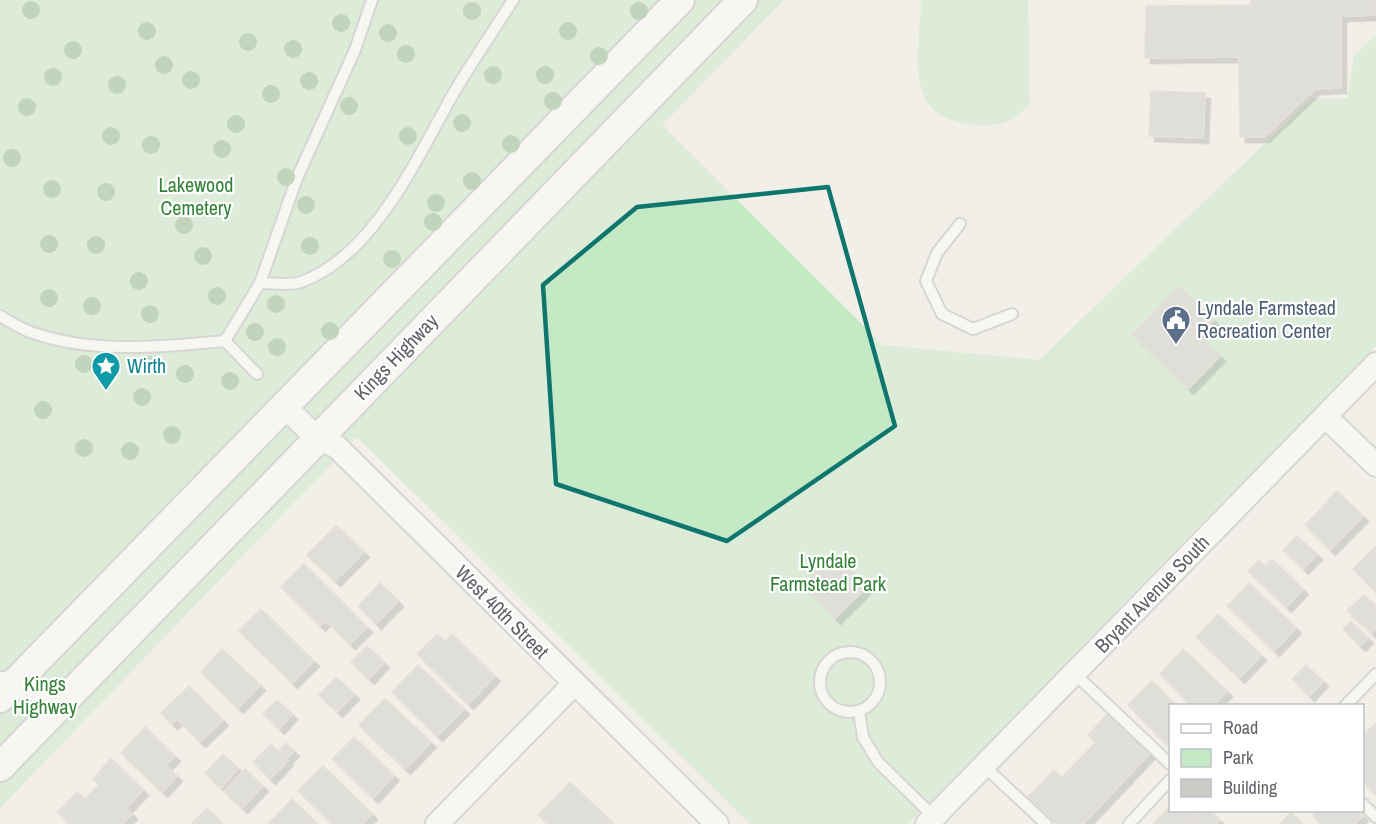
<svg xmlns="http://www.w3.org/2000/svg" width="1376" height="824" font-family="'Archivo Narrow',sans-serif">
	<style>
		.green { fill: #c5e8c5 }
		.building { fill: #cccac5; stroke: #d6d1c6; stroke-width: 1.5; filter: url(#shadow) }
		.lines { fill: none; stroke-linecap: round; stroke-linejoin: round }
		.service-casing { stroke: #b5b8bc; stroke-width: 14 }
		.minor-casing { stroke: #b5b8bc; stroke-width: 26 }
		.tertiary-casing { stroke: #b5b8bc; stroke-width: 32 }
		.service { stroke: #fff; stroke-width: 10 }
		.minor { stroke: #fff; stroke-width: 22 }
		.tertiary { stroke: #fff; stroke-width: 28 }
		.tree { fill: #89b387 }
		.marked { fill: none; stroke: #0f766e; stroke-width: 4.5; stroke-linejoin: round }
		.labels { text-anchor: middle; stroke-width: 4.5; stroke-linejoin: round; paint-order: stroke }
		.park-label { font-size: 20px; fill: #348238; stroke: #fff }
		.service-label { font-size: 20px; fill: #4e5e75; stroke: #fff; text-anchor: start }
		.street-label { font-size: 20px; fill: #5f6368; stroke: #fff }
		.culture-label { font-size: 20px; fill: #0d838f; stroke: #fff; text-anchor: start }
	</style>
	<defs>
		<filter id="shadow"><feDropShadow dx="5.5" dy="5.5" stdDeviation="0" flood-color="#0004"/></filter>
	</defs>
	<rect width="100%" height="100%" fill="#f1efe8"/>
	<!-- green -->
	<path class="green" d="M0,0H784L662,125L883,345L1039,360L1311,99L1348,98L1354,56L1376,35V346L1274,452L1247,485L1233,491L1085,643C1074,666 1055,686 1033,698L908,824H750L357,437L0,808Z
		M921,0H1028L1030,103C1014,122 1003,126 978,125C900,120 920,58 921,0Z"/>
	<!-- building -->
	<path class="building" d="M1251,0H1376V15L1341,16V88L1315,89L1264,137H1240L1239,57L1145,58L1146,6L1251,5Z
		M1151,91L1205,93L1203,138L1149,136Z
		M1179,286L1214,320L1199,336L1183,321L1190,313L1171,294Z
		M1171,294L1190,313L1183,321L1220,356L1188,389L1132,335Z
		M1337,491L1363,516L1330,550L1305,525Z
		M336,525L364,552L335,581L307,555Z
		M1297,536L1317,554L1303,569L1283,550Z
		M1376,546V592L1353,569Z
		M835,554L868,586L835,619L803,586Z
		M1272,559L1303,589L1286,607L1248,571L1259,560L1265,566Z
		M304,564L367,627L350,644L325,620L320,626L281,587Z
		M380,583L398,601L376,624L358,606Z
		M1249,583L1296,628L1274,651L1227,606Z
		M1364,595L1376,606L1360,622L1347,611Z
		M1376,606V628L1371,633L1360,622Z
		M261,609L314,661L292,683L239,631Z
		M1218,614L1261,655L1239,678L1196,637Z
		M1351,621L1368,638L1360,646L1343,629Z
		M437,634L445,641L452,634L495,676L468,704L417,654Z
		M367,646L384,662L369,679L351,662Z
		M222,649L260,685L238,708L201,672Z
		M1183,649L1227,691L1213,706H1192L1160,674Z
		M418,665L464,709L437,736L392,692Z
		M1306,665L1323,681L1309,696L1292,679Z
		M336,677L354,694L337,712L319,695Z
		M1152,681L1177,706H1170V748L1128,705Z
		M189,686L223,720L200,742L177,719L172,724L161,713Z
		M385,699L431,742L405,769L359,725Z
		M277,700L292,714L279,729L263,714Z
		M1111,710L1153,750L1083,824H1056L1028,797L1054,770L1062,777L1096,742L1088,735Z
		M1376,723V795L1362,781V736Z
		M145,727L175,756L166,765L177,776L162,792L121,753Z
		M354,737L394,775L373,798L332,759Z
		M286,743L294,751L287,758L279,750Z
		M271,744L288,760L270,779L253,762Z
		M223,754L238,768L221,788L205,773Z
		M111,758L143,790L126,808L132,814L122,824H70L57,812L77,792L85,799L99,785L93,779Z
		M323,766L372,814L362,824H333L298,791Z
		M245,769L263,786L242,808L224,792Z
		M570,782L613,823L612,824H548L538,815Z
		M292,799L317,824H268Z
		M1170,806V810H1200L1187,824H1153Z
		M207,808L223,824H191Z
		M1201,810H1209L1220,820L1216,824H1188Z
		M1319,810H1357L1363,816L1355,824H1321L1313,816Z
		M1291,812L1303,824H1280Z"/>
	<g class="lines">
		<!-- service casing -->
		<g class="service-casing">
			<path id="service" d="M960,224L937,253L926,281L942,314L973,329L1012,314
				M260,283C272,283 290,286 301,282C376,255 419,153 456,89C474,59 494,30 513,0
				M0,316C11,322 21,329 33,333C94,354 161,347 225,341
				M225,341L260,283L297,178L355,50L372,0
				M225,341L257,374
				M820 682a30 30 0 1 1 60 0a30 30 0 1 1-60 0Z
				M1075,674L1170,764
				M1345,706L1376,674
				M859,711L863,737L878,762L934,817
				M984,766L1046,824
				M1362,803L1376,817
				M1129,824L1170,780"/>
		</g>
		<!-- minor casing -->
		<g class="minor-casing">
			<path id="minor" d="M284,406L317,438L337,447L717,824
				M1325,416L1376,465
				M1,683L14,684L65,699
				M437,824L574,684
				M927,824L1376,364"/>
		</g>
		<!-- tertiary casing -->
		<g class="tertiary-casing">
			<path id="tertiary" d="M0,698L680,0
				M0,767L743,0"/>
		</g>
		<!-- service -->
		<use href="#service" class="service"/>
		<!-- minor -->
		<use href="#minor" class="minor"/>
		<!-- tertiary -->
		<use href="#tertiary" class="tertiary"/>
	</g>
	<!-- trees -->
	<g class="tree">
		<circle cx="31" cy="10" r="9"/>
		<circle cx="472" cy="11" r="9"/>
		<circle cx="639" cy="11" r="9"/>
		<circle cx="341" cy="23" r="9"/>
		<circle cx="147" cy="31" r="9"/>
		<circle cx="568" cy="31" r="9"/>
		<circle cx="388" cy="33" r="9"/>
		<circle cx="248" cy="42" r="9"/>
		<circle cx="293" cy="49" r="9"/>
		<circle cx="73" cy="50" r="9"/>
		<circle cx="406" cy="54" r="9"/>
		<circle cx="599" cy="56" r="9"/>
		<circle cx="164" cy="65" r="9"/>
		<circle cx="493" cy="75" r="9"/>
		<circle cx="545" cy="75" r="9"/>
		<circle cx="53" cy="77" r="9"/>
		<circle cx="191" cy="80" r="9"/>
		<circle cx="309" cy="81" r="9"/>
		<circle cx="117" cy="85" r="9"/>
		<circle cx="271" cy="94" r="9"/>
		<circle cx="553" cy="101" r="9"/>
		<circle cx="349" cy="106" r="9"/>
		<circle cx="27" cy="107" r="9"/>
		<circle cx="462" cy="123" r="9"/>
		<circle cx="236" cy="124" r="9"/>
		<circle cx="111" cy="136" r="9"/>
		<circle cx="408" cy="136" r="9"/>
		<circle cx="511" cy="144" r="9"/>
		<circle cx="151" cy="145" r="9"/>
		<circle cx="222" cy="149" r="9"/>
		<circle cx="12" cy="158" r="9"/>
		<circle cx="286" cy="177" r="9"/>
		<circle cx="472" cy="181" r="9"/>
		<circle cx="52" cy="189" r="9"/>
		<circle cx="106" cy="192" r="9"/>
		<circle cx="436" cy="203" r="9"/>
		<circle cx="306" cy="205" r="9"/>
		<circle cx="433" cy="222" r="9"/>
		<circle cx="184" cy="225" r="9"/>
		<circle cx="49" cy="244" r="9"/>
		<circle cx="96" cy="245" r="9"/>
		<circle cx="310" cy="246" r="9"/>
		<circle cx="203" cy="256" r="9"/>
		<circle cx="392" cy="259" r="9"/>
		<circle cx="139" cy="281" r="9"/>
		<circle cx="217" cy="296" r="9"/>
		<circle cx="49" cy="298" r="9"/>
		<circle cx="276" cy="304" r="9"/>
		<circle cx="92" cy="306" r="9"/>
		<circle cx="150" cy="314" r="9"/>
		<circle cx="330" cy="331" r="9"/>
		<circle cx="255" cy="332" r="9"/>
		<circle cx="277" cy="347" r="9"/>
		<circle cx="84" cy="364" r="9"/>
		<circle cx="149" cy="365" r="9"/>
		<circle cx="185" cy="374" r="9"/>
		<circle cx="230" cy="381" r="9"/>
		<circle cx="142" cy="397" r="9"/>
		<circle cx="43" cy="410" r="9"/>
		<circle cx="172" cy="435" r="9"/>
		<circle cx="84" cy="448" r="9"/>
		<circle cx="130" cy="451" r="9"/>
	</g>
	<!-- marked area -->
	<path d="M0 0H1376V824H0ZM828,187L895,426L727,541L556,484L543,285L637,207Z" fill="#f1efe8" fill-opacity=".55" fill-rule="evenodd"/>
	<path class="marked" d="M828,187L895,426L727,541L556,484L543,285L637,207Z"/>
	<!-- icons -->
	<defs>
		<g id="civic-pin" transform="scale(1.5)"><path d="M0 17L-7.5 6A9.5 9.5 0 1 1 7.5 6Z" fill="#5c6f8a" stroke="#fff"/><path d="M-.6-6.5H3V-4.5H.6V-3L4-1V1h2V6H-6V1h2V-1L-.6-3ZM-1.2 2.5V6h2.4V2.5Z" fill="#fff"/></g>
		<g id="sight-pin" transform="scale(1.5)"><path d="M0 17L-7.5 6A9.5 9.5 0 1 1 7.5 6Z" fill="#0f9aa8" stroke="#fff"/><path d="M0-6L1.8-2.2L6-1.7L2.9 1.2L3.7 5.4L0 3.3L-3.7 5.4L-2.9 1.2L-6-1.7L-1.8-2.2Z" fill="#fff"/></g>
	</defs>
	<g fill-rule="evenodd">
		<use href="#civic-pin" x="1176" y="320"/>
		<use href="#sight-pin" x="106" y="366"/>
	</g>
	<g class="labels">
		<!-- park labels -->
		<g class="park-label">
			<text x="196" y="192">Lakewood<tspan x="196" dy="23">Cemetery</tspan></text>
			<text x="828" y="568">Lyndale<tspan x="828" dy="23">Farmstead Park</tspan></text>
			<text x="45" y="691">Kings<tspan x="45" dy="23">Highway</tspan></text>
		</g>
		<!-- service labels -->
		<g class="service-label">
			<text x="1197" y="315">Lyndale Farmstead<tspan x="1197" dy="23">Recreation Center</tspan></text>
		</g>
		<!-- street labels -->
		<g class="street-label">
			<text transform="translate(396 357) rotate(-46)" y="7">Kings Highway</text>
			<text transform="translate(1152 594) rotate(-46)" y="7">Bryant Avenue South</text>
			<text transform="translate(502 612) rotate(45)" y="7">West 40th Street</text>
		</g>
		<!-- culture labels -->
		<g class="culture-label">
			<text x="127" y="373">Wirth</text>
		</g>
	</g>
	<!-- legend -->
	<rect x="1169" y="704" width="195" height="108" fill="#ffffff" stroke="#bfc1c3" stroke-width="1.5"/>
	<rect x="1181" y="724" width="30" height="9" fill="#ffffff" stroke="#bfc1c3" stroke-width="1.5"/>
	<text x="1223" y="734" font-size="18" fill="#5f6368">Road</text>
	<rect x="1181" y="749" width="30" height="18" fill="#c5e8c5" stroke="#bfc1c3" stroke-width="1.5"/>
	<text x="1223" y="764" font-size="18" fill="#5f6368">Park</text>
	<rect x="1181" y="779" width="30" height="18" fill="#cccac5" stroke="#bfc1c3" stroke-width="1.5"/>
	<text x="1223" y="794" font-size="18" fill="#5f6368">Building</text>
</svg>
